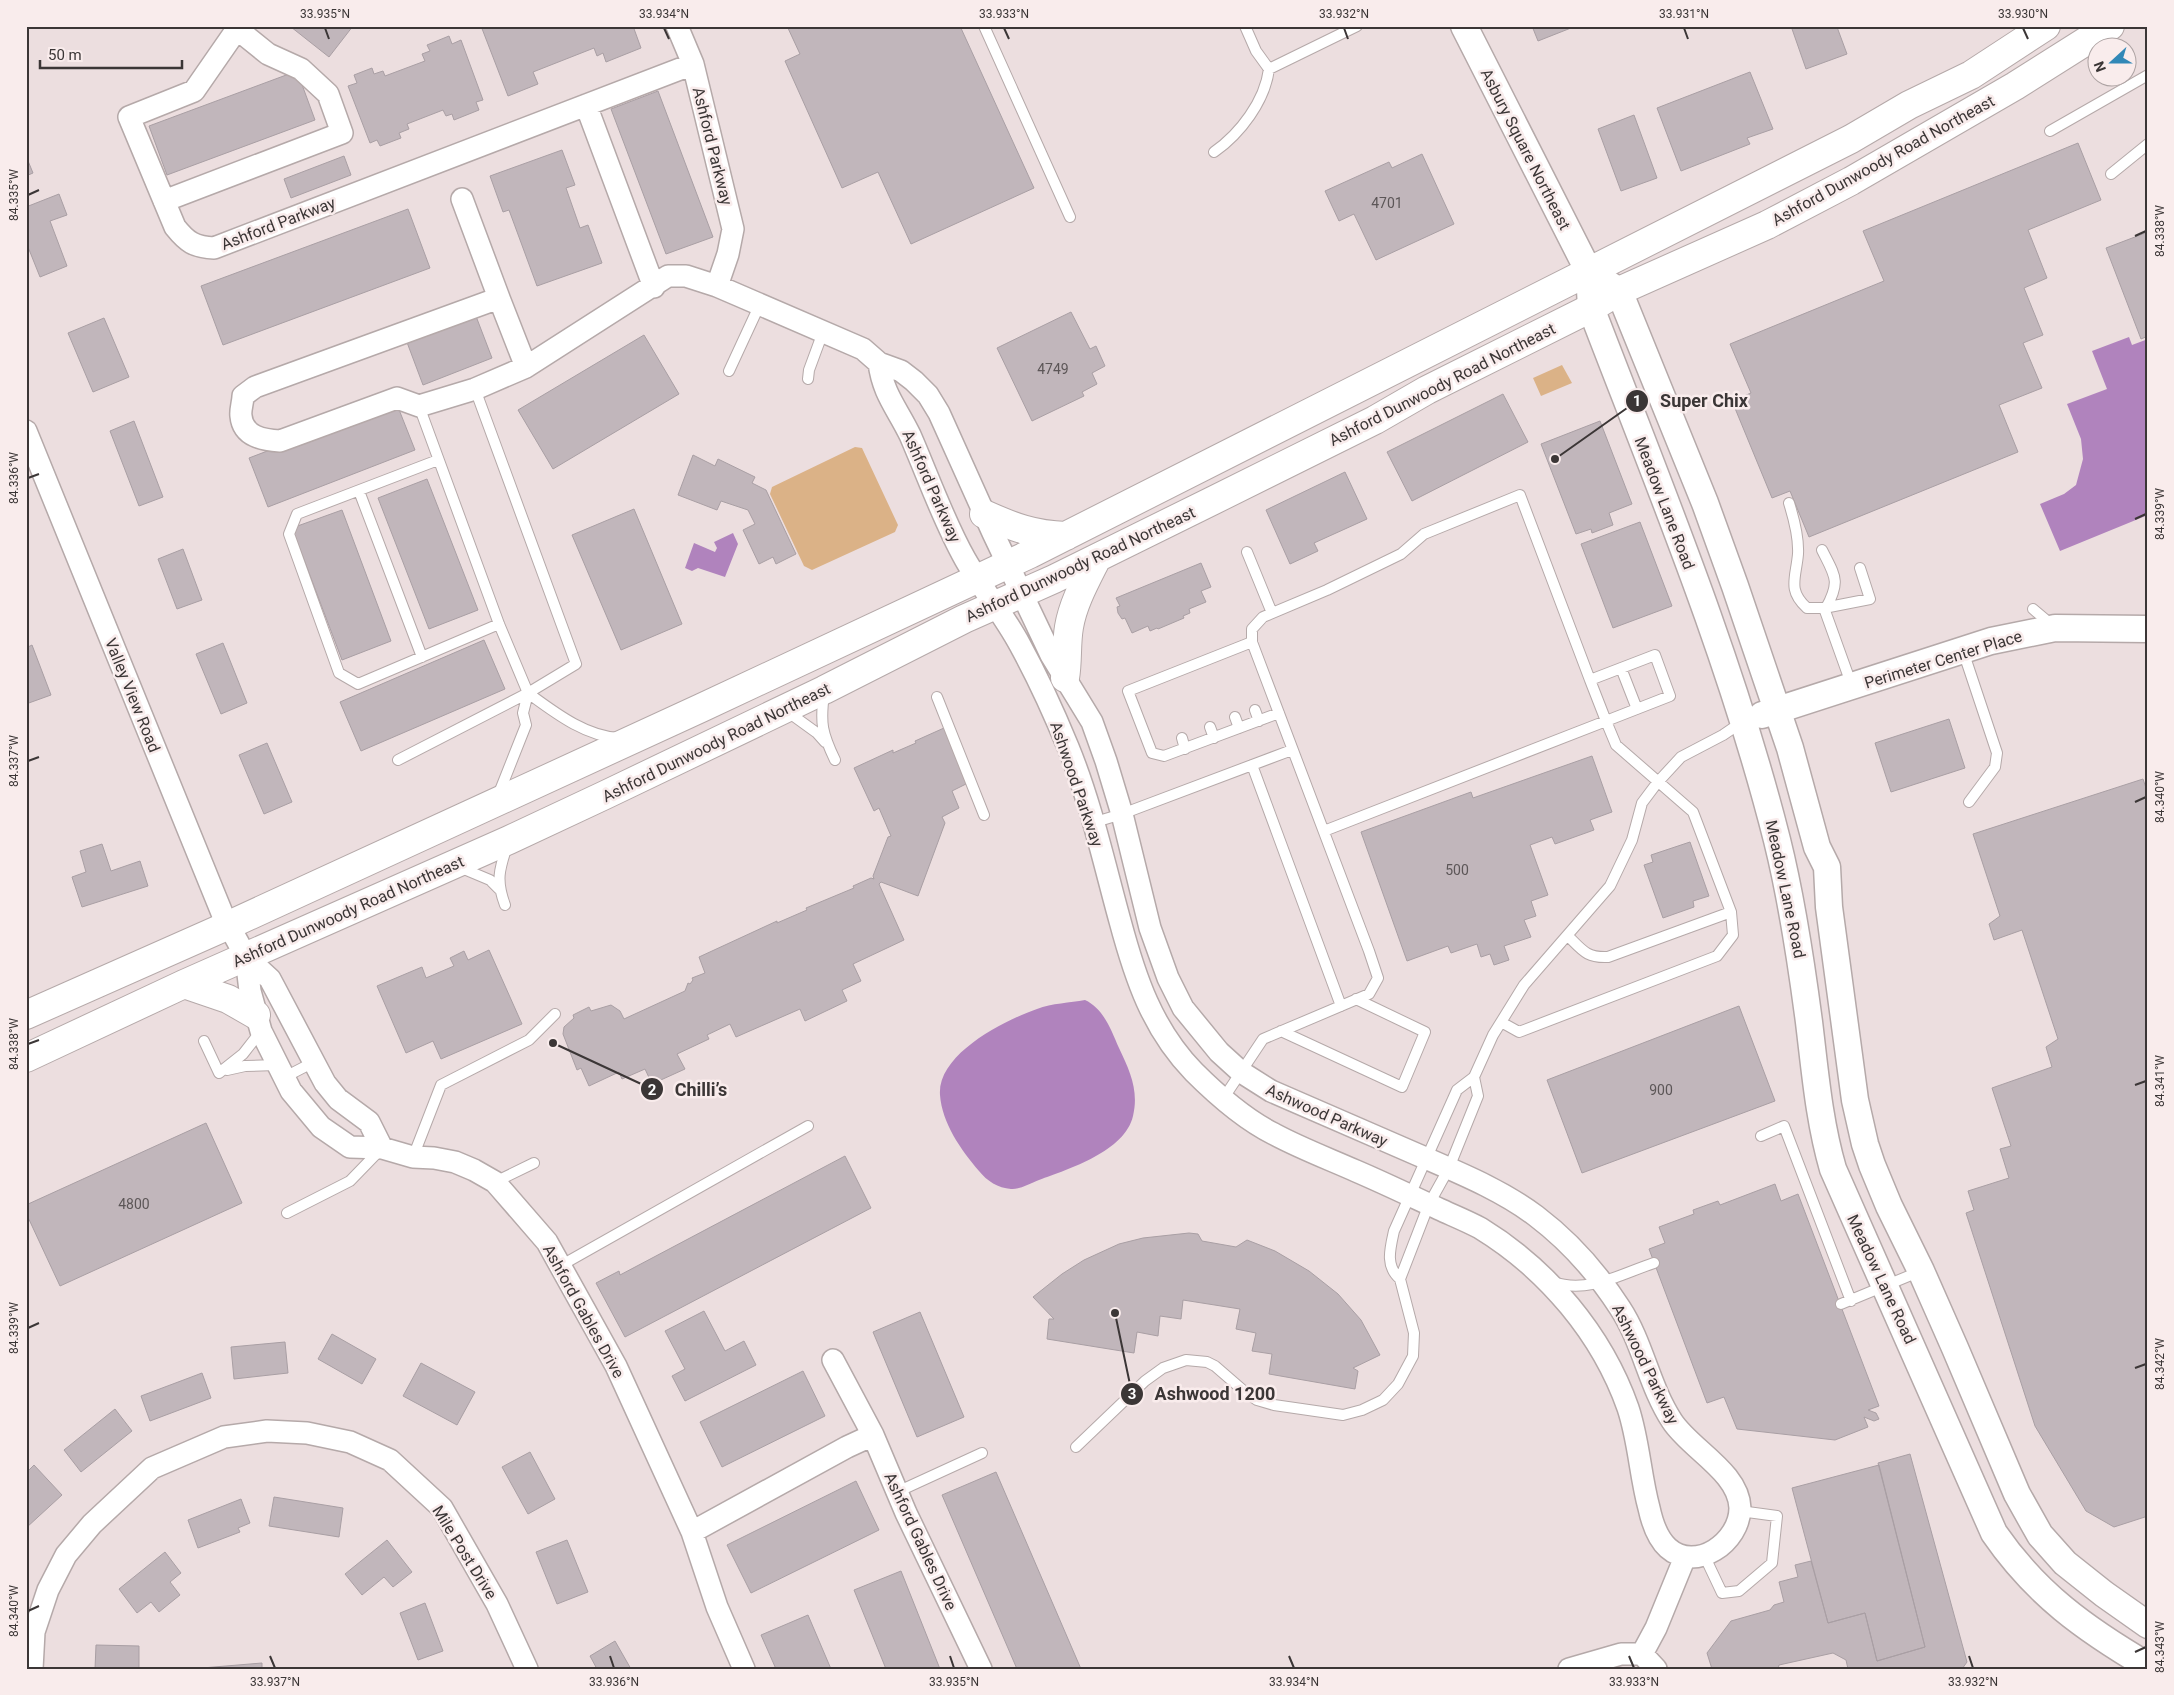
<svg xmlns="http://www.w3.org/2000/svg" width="2174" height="1695" font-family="Roboto,sans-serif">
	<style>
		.green { fill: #dbb287 }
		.water { fill: #b083bd }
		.building { fill: #c1b6bb; stroke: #a99fa4 }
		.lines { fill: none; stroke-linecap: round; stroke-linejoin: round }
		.service-casing { stroke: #b5a9a9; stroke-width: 12 }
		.minor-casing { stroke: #b5a9a9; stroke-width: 24 }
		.tertiary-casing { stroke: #b5a9a9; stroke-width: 29 }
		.secondary-casing { stroke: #b5a9a9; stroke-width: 30 }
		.service { stroke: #fff; stroke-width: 10 }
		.minor { stroke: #fff; stroke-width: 21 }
		.tertiary { stroke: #fff; stroke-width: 26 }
		.secondary { stroke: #fff; stroke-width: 28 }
		.ticks { fill: none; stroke: #3b3636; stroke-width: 2 }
		.labels { text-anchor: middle; stroke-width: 5; stroke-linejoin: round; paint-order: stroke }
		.number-label { font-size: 14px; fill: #5c5657 }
		.street-label { font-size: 16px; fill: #3b3636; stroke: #f9ecec }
		.leader { fill: none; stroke: #3b3636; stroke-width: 2 }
		.callout-dot { fill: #3b3636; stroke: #f9ecec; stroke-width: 2 }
		.mark-label { font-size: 15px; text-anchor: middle; font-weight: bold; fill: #fff }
		.callout-label { font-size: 18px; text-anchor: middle; font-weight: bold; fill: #3b3636; stroke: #f9ecec; stroke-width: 5; stroke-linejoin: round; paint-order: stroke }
		.neatline { fill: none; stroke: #3b3636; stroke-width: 2 }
		.ticks-label { font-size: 12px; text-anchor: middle; fill: #3b3636 }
	</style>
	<rect width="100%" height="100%" fill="#ecdedf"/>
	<!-- green -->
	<path class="green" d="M1562,365L1572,383L1541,396L1533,378Z
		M855,447L862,448L898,525L895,532L812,570L804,566L770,494L772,487Z"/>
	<!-- water -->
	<path class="water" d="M2129,337L2132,345L2148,339V515L2060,551L2040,504L2064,494L2076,485L2083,459L2081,439L2067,404L2107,389L2092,351Z
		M733,533L738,544L725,577L698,568L692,571L685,568L694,543L715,552L717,548L714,542Z
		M1085,1000C1104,1009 1111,1030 1119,1048C1130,1071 1139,1091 1133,1116C1125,1151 1069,1169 1039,1180C1031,1183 1019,1190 1011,1189C998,1188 987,1181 979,1171C961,1150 942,1123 940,1095C937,1054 1005,1020 1037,1009C1052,1003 1070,1003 1085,1000Z"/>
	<!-- building -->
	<path class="building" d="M292,26H353L329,57L291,27Z
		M481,26H633L641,48L606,62L603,53L597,56L594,48L533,72L538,84L508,96Z
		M787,26H960L1034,188L911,244L878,172L842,188L785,61L800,54Z
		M1532,26H1576L1538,41Z
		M1791,26H1840L1837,27L1847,54L1806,69Z
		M449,36L452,44L461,40L483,100L476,102L479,110L454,120L452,114L446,116L443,110L407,124L409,129L399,133L401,138L380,146L377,140L370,143L348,86L357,83L354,75L372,68L374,74L383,71L385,76L425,61L422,54L430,51L427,45Z
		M297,71L315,120L167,175L149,126Z
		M1750,72L1773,129L1747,138L1750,144L1681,171L1657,108Z
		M658,91L713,237L666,254L611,109Z
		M1634,115L1657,178L1621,191L1598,129Z
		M2078,143L2101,200L2028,230L2047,278L2024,288L2043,335L2023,343L2042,388L1999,405L2018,452L1809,537L1790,491L1772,498L1732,401L1751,393L1730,344L1884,281L1863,231Z
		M562,150L575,185L566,188L580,228L588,225L602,263L537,286L509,210L503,212L490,176Z
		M1422,154L1454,224L1376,260L1354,214L1339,221L1325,191L1389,162L1392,168Z
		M26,156L33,173L26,176Z
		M344,156L351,175L291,198L284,179Z
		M59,194L67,215L50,221L67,266L40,277L26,242V207Z
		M408,209L430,268L223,345L201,286Z
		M2148,232V336L2141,339L2106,248Z
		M474,311L492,358L423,385L405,337Z
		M1071,312L1090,349L1096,346L1105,366L1092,373L1097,384L1082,392L1084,396L1032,421L997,348Z
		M104,318L129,377L93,392L68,333Z
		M644,335L679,394L553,469L518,410Z
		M1503,394L1528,442L1412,501L1387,452Z
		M396,402L415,450L268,507L249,458Z
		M134,421L163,497L139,506L110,431Z
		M1600,421L1632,504L1609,513L1613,525L1592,533L1591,529L1576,534L1541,444Z
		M693,455L715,466L718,459L755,477L752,483L766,490L796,554L776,564L773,557L759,564L743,530L755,524L748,510L721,501L717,510L678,495Z
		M1345,472L1367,519L1314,543L1318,551L1290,564L1266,510Z
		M427,479L478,610L429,629L378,498Z
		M634,509L682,624L621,650L572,535Z
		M342,510L391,641L342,660L292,528Z
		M1640,522L1672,606L1613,628L1581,544Z
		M183,549L202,600L177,609L158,559Z
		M1201,563L1211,587L1201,591L1206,602L1189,609L1190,613L1183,616L1184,618L1158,629L1157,628L1150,631L1148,626L1132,633L1125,618L1122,619L1118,613L1117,607L1120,606L1116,598Z
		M484,640L505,689L361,751L340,702Z
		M223,643L247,703L221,714L196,654Z
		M32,645L51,695L26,704V648Z
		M1949,719L1965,768L1891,792L1875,743Z
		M944,728L968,783L952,791L959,808L942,817L945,823L918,896L881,882L879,884L904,940L853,964L861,981L842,990L847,1001L805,1021L800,1009L736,1037L730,1024L707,1035L709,1039L677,1054L685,1069L652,1084L645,1069L622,1079L619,1072L589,1086L581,1068L577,1070L563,1034L564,1027L574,1018L573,1015L589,1007L591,1011L611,1005L620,1011L624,1019L685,991L688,983L690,984L693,980L692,978L705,973L699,957L777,921V923L807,910L806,908L854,888L853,886L871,878L874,879L873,876L888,837L891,836L879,808L874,811L854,768L893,750V753L916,743L915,741Z
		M267,743L292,802L264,814L239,755Z
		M1592,756L1612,812L1590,820L1594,830L1555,844L1552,837L1530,845L1548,895L1531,901L1536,916L1524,920L1531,937L1504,946L1509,960L1494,965L1490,954L1481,957L1477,944L1451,953L1448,946L1407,961L1361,832L1471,792L1473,798Z
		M2143,779L2148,794V1516L2114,1527L2086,1511L2035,1426L1966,1213L1974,1210L1968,1191L2009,1178L2000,1149L2011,1146L1992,1088L2052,1067L2046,1047L2058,1039L2022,930L1994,940L1989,924L2000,916L1973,834Z
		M1690,842L1709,896L1693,901L1694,907L1663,918L1644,865L1653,862L1651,855Z
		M102,844L111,871L140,861L148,886L82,907L72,877L86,872L80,851Z
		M489,950L522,1024L441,1059L433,1041L406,1053L377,986L422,967L426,978L454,966L450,958L464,951L468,960Z
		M1739,1006L1775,1101L1582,1173L1547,1080Z
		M206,1123L242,1203L60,1286L26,1213V1205Z
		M845,1156L871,1208L625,1337L596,1283L619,1271L620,1275Z
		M1775,1184L1781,1201L1798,1194L1879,1406L1868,1410L1876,1413L1879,1419L1874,1421L1864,1417L1868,1427L1835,1440L1737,1429L1724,1397L1707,1403L1649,1249L1665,1243L1659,1227L1694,1214L1693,1210L1718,1201L1720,1205Z
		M1189,1233L1198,1234L1202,1241L1236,1247L1247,1240L1275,1251L1309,1271L1338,1294L1361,1320L1380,1355L1353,1368L1358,1371L1355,1389L1269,1374L1272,1354L1252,1351L1256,1333L1236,1329L1240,1309L1183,1300L1181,1319L1160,1316L1158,1336L1137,1332L1134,1353L1047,1339L1049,1319H1054L1033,1297L1062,1274L1084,1260L1119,1244L1143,1238Z
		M704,1311L725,1351L744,1341L756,1365L685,1401L672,1376L685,1369L665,1331Z
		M920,1312L964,1417L917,1437L873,1332Z
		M332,1334L376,1359L362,1384L318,1359Z
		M285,1342L288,1373L234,1379L231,1347Z
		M421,1363L475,1392L457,1425L403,1396Z
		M803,1371L825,1416L722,1467L700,1422Z
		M202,1373L211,1398L150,1421L141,1396Z
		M115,1409L132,1431L81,1472L64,1450Z
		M530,1452L555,1499L528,1514L502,1467Z
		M1910,1454L1967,1662L1962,1669H1848L1846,1660L1833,1653L1779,1665L1778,1669H1712L1707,1653L1731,1621L1770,1610L1774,1605L1784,1602L1779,1582L1798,1577L1795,1565L1811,1561L1828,1623L1865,1613L1877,1661L1925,1647L1878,1463Z
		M34,1465L62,1495L26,1528V1473Z
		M1879,1465L1925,1647L1877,1661L1865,1613L1828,1623L1792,1488Z
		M996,1472L1081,1669H1017L942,1495Z
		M856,1481L879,1530L751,1593L727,1545Z
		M274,1497L343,1508L339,1537L269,1526Z
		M241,1499L250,1523L238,1528L240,1532L198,1548L188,1520Z
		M387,1540L412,1572L393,1587L384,1577L362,1595L345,1574Z
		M567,1540L588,1592L557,1604L536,1552Z
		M165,1552L181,1573L170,1582L180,1595L159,1612L151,1602L137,1613L119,1589Z
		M901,1571L940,1669H886L854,1590Z
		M425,1603L443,1651L418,1660L400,1613Z
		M808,1615L831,1669H776L761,1635Z
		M615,1641L631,1669H597L590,1656Z
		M96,1645L139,1646V1669H95Z
		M262,1663V1669L202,1668Z"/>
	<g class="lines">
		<!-- service casing -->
		<g class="service-casing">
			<path id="service" d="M984,26L1070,217
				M1269,69L1357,26
				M2050,131L2148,75
				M1214,152C1240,134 1265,101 1269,69L1256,51L1245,26
				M2111,174L2148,144
				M729,371L760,304
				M808,379L809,370L823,332
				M419,406L499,624L528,693L576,664L475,389
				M438,460L297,514L289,534L339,673L358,684L499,624
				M359,491L422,657
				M1789,503C1794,519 1799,537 1798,554C1796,578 1787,590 1807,608H1824
				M1822,550C1835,576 1841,581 1826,608
				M1247,552L1272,613
				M2033,609L2052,625
				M1252,642L1128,691L1152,753L1164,756L1279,713
				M1963,651L1997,753L1995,767L1969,802
				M1655,655L1670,696L1606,721L1590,680Z
				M1621,668L1637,709
				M1852,686L1824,608L1870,599L1860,568
				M528,693C554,712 586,737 620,738
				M824,694C820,723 822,733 835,760
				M937,697L984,815
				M1255,710L1259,721
				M788,712L817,733L825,742
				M1235,717L1239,728
				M1210,727L1214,738
				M1182,738L1185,749
				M398,760L528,693
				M1252,765L1341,1006
				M499,793L526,725L523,713L528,693
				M1092,823L1122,814L1292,750
				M1324,831L1606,721L1616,745L1693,812L1731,912L1733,935L1717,956L1519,1032L1501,1022
				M459,867L490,880L499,889
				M505,905C496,881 499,870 507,846
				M1568,936C1583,951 1587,958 1608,957L1731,912
				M1281,1031L1402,1087L1425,1032L1356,999
				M204,1041L219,1073
				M227,1070L245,1066L276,1065
				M219,1073L243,1054L261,1031
				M283,1078L312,1063
				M1223,1099L1263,1039L1369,994L1378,978L1369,951L1252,642V629L1263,617L1327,590L1401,554L1424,534L1520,495L1590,680
				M1761,1136L1784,1126L1851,1301
				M413,1157L441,1085L529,1040L555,1014
				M495,1182L534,1163
				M287,1213L350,1181L381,1149
				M560,1266L808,1126
				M1400,1279C1385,1266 1390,1249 1394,1231L1457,1090L1474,1077L1493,1035L1524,985L1610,886L1632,840L1642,803L1657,783L1681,757L1723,735L1742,722
				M1553,1282C1588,1294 1621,1274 1654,1263
				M1841,1304L1921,1271
				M1076,1447L1145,1381L1163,1368L1186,1360L1207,1362L1215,1366L1245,1392L1257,1400L1274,1405L1343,1415L1362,1410L1383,1400L1398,1384L1413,1356L1414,1333L1400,1279L1429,1204L1449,1168L1478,1096L1474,1077
				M897,1492L982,1453
				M1704,1555L1722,1593L1739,1591L1772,1563L1777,1516L1740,1511"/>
		</g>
		<!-- minor casing -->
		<g class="minor-casing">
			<path id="minor" d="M677,26L693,64L733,229L728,254L717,286
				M586,105L654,287
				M462,199L499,298L255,387L243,396C243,402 240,410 241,416C243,437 264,440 280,441L397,398L419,406L475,389L526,367L668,276H686L717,286L863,349L879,363L901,371L914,381L928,395L939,413L993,533L1051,655L1092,722L1106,761L1122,814L1150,928L1168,978L1183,1008L1219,1052L1241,1072L1271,1091C1319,1112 1367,1133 1416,1154C1457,1172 1500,1189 1536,1216C1569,1241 1598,1274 1620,1308C1643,1343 1649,1386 1672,1421C1690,1449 1739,1472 1740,1508C1740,1542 1696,1573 1668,1548C1657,1538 1652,1522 1649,1508C1640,1475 1639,1441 1628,1408C1602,1334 1547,1269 1480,1228C1467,1221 1452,1215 1439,1209C1411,1196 1384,1183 1356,1171C1329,1159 1300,1148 1274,1134C1244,1119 1217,1095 1194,1072C1152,1029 1135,977 1120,921C1104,863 1091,803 1068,747C1054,713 1038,678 1020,645C1004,615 982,589 965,559C943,520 928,476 910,435C897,408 883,394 879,363
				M164,201L342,133L328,94L301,69L268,54L237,29L194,91L129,117L175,227C187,242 194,247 214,248L693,64
				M499,298L526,367
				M26,431L222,913L246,957L270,979L325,1083L338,1099L369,1122L382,1148
				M246,957L250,991L261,1031L291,1091L321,1127L350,1147L382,1148L413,1157L434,1158L455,1162L474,1170L495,1182L547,1242L616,1366L692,1532L717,1607L744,1669
				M833,1360L873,1435
				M692,1532L847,1447L873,1435L906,1513L981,1669
				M1642,1654L1656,1628L1685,1557
				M32,1669L34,1632L48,1590L66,1555L92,1524L152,1468L224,1437L267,1431L307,1433L350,1442L390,1460L442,1508L497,1604L527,1669
				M1569,1669L1621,1654H1642L1656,1669"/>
		</g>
		<!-- tertiary casing -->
		<g class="tertiary-casing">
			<path id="tertiary" d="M1464,26L1589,272L1591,308C1658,483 1731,658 1777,840C1792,900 1801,961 1809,1022C1815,1071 1819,1121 1833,1169L1994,1533C2036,1594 2085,1629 2148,1666
				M1602,280L1619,291L1705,503L1735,586L1790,748L1817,847L1827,867L1829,907L1855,1100L1865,1144L1872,1165L1889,1206L1921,1271L1955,1348L2017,1494L2040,1535L2065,1563L2104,1594L2148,1625
				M1762,715L1991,641L2055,628L2148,629"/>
		</g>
		<!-- secondary casing -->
		<g class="secondary-casing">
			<path id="secondary" d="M984,514C1013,527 1033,535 1066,536
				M1065,678C1068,661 1066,644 1069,627C1073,603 1086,580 1097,558
				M184,984L228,999L256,1015
				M26,1015L229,925L701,708L1030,554L1851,139L1909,105L1971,75L2046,26
				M26,1058L184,984L509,840L605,795L824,690L964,619L1054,579L1212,501L1375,420L1427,390L1591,308L1619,291L1767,225L1851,181L2015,86L2110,26"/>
		</g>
		<!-- service -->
		<use href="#service" class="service"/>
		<!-- minor -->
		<use href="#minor" class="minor"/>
		<!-- tertiary -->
		<use href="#tertiary" class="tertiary"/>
		<!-- secondary -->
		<use href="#secondary" class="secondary"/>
	</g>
	<!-- ticks -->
	<path class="ticks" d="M325,28L329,39M664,28L669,39M1004,28L1009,39M1344,28L1348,39M1684,28L1688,39M2023,28L2028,39M28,195L39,190M2135,236L2146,231M28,478L39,474M2135,519L2146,514M28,761L39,757M2135,802L2146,797M28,1044L39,1040M2135,1085L2146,1081M28,1328L39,1323M2135,1368L2146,1364M28,1611L39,1606M2135,1652L2146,1647M270,1656L275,1668M610,1656L614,1668M950,1656L954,1668M1289,1656L1294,1668M1629,1656L1634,1668M1969,1656L1973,1668"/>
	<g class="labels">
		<!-- number labels -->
		<g class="number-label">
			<text x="1387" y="208">4701</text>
			<text x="1053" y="374">4749</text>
			<text x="1457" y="875">500</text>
			<text x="1661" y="1095">900</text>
			<text x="134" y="1209">4800</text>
		</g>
		<!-- street labels -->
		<g class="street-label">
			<text transform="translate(713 146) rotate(76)" y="6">Ashford Parkway</text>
			<text transform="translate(1526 149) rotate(63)" y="6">Asbury Square Northeast</text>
			<text transform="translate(1883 160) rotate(-29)" y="6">Ashford Dunwoody Road Northeast</text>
			<text transform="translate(278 223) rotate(-21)" y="6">Ashford Parkway</text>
			<text transform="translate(1442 384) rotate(-27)" y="6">Ashford Dunwoody Road Northeast</text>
			<text transform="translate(932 486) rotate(66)" y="6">Ashford Parkway</text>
			<text transform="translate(1665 503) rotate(69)" y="6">Meadow Lane Road</text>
			<text transform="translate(1080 564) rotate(-25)" y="6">Ashford Dunwoody Road Northeast</text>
			<text transform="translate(1943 659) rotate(-17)" y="6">Perimeter Center Place</text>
			<text transform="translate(133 695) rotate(68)" y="6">Valley View Road</text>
			<text transform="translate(716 742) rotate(-26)" y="6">Ashford Dunwoody Road Northeast</text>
			<text transform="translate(1077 784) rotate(71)" y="6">Ashwood Parkway</text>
			<text transform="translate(1786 889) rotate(78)" y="6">Meadow Lane Road</text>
			<text transform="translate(348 911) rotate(-24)" y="6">Ashford Dunwoody Road Northeast</text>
			<text transform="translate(1327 1115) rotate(24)" y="6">Ashwood Parkway</text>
			<text transform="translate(1882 1279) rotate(65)" y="6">Meadow Lane Road</text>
			<text transform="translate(584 1311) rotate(61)" y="6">Ashford Gables Drive</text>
			<text transform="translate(1646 1364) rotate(64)" y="6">Ashwood Parkway</text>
			<text transform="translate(921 1541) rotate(65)" y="6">Ashford Gables Drive</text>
			<text transform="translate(465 1552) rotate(58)" y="6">Mile Post Drive</text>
		</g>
	</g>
	<!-- callouts -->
	<path class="leader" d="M1555 459L1637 401M553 1043L652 1089M1115 1313L1132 1394"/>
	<g class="callout-dot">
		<circle cx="1555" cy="459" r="5"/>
		<circle cx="553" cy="1043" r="5"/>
		<circle cx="1115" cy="1313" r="5"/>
		<circle cx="1637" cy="401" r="12"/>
		<circle cx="652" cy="1089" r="12"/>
		<circle cx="1132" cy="1394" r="12"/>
	</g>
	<g class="mark-label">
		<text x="1637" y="406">1</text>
		<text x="652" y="1095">2</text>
		<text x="1132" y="1399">3</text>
	</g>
	<g class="callout-label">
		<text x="1704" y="407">Super Chix</text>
		<text x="701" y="1096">Chilli’s</text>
		<text x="1215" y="1400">Ashwood 1200</text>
	</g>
	<!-- border -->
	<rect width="2174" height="1695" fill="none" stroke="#f9ecec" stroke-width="55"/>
	<!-- north arrow -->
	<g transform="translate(2112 62) rotate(249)"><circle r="24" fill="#f9ecec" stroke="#ada3a3"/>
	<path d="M0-4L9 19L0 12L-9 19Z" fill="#3288b7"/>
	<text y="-8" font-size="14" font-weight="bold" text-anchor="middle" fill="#3b3636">N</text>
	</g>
	<!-- scale -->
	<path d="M40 60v8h142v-8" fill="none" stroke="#3b3636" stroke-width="2.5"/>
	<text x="48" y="60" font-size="15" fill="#3b3636" stroke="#f9ecec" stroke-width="4" paint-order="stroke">50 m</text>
	<rect x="28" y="28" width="2118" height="1640" class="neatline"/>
	<g class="ticks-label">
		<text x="325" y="18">33.935°N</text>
		<text x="664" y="18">33.934°N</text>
		<text x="1004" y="18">33.933°N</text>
		<text x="1344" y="18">33.932°N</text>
		<text x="1684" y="18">33.931°N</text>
		<text x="2023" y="18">33.930°N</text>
		<text transform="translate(14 195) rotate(-90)" y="4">84.335°W</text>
		<text transform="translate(2160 231) rotate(-90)" y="4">84.338°W</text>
		<text transform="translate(14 478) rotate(-90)" y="4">84.336°W</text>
		<text transform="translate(2160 514) rotate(-90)" y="4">84.339°W</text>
		<text transform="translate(14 761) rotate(-90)" y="4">84.337°W</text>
		<text transform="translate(2160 797) rotate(-90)" y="4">84.340°W</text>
		<text transform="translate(14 1044) rotate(-90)" y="4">84.338°W</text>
		<text transform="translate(2160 1081) rotate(-90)" y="4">84.341°W</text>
		<text transform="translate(14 1328) rotate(-90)" y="4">84.339°W</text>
		<text transform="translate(2160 1364) rotate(-90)" y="4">84.342°W</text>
		<text transform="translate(14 1611) rotate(-90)" y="4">84.340°W</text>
		<text transform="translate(2160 1647) rotate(-90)" y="4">84.343°W</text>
		<text x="275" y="1686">33.937°N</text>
		<text x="614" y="1686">33.936°N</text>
		<text x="954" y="1686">33.935°N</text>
		<text x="1294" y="1686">33.934°N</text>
		<text x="1634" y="1686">33.933°N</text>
		<text x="1973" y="1686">33.932°N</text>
	</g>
</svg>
